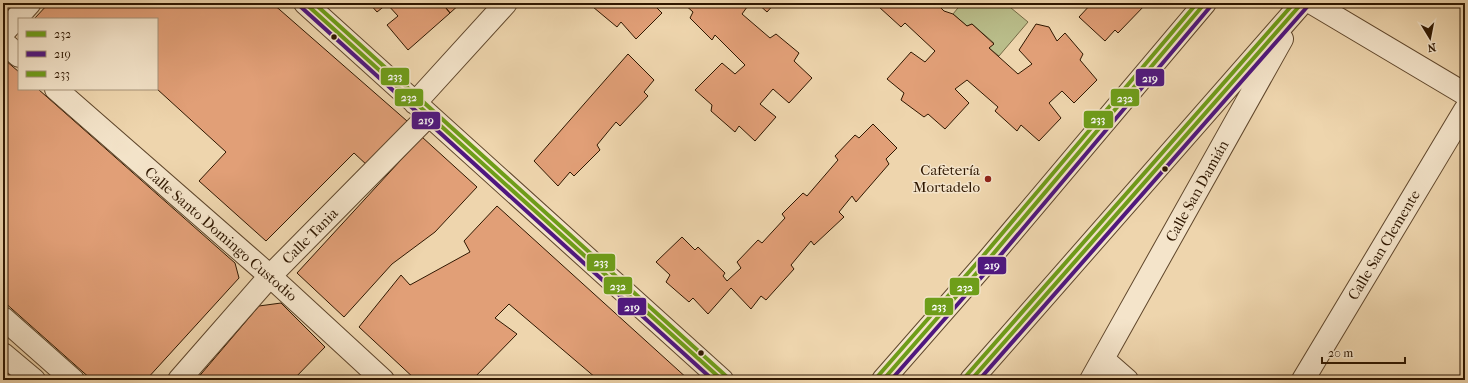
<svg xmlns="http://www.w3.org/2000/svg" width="1468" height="383" font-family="'IM FELL French Canon',serif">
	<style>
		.green { fill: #b9bd8a; stroke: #746a45 }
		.building { fill: #e19f77; stroke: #2f1700 }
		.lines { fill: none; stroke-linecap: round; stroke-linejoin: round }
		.minor-casing { stroke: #5f462b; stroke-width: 24 }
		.minor { stroke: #f4e4ca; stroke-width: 22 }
		.bus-1-casing { stroke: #f4e4ca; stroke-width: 7 }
		.bus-2-casing { stroke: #f4e4ca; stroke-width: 7 }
		.bus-3-casing { stroke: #f4e4ca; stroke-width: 7 }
		.bus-1 { stroke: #6e9e19; stroke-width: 4 }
		.bus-2 { stroke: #4f1780; stroke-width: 4 }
		.bus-3 { stroke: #6e9d19; stroke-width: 4 }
		.bus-dot { fill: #2f1700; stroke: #f4e4ca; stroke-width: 1.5 }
		.poi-dot { fill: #8f2418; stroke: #f4e4ca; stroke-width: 1.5 }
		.labels { text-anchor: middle; stroke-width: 3; stroke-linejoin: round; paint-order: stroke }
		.poi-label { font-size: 15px; fill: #2f1700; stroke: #f4e4ca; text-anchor: end }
		.street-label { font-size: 15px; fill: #2f1700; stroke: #f4e4ca }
		.line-badge { stroke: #f4e4ca; stroke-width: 1.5 }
		.badge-label { font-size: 11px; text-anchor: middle; font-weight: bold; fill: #fff }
	</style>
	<rect width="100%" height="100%" fill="#eed5ad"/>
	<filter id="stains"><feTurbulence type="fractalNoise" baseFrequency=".005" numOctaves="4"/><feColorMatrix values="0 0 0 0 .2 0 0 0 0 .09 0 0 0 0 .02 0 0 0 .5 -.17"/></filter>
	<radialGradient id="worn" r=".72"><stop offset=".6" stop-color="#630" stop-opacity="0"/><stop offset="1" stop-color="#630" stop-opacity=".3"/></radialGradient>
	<!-- green -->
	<path class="green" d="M962,3H1005L1028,22L999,56L989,48L994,43L972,24L967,26L953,14Z"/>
	<!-- building -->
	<path class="building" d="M49,3H272L407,121L368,166L354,153L266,241L199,181L226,152L157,89V19H34Z
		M369,3H442L450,13L408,50L387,25L398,16L387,4L377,12Z
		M442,3H461L450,13Z
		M596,3H652L662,13L636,39L621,22L617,27L593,7Z
		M683,3H750L742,14L770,38L776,34L799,53L794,61L812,78L789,103L773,89L760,104L776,117L755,141L739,126L735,132L711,111L712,105L695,90L722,63L735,74L745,65L715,35L712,40L690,18L693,12Z
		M757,3H775L767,12Z
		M880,3H936L944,11L953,14L967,26L972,24L994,44L989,48L1018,74L1032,64L1019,50L1036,24L1049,27L1057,41L1065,33L1083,54L1080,60L1097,80L1074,103L1062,91L1049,103L1061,118L1039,141L1021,125L1017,131L995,111L998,107L967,80L955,89L969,103L945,129L928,114L924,117L901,100L904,93L887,79L911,52L925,62L935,51L905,23L901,27L879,7Z
		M1092,3H1147L1118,33L1115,30L1105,41L1079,17Z
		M628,54L654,80L644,92L648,96L620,126L616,122L597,145L600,150L574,176L570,172L558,186L534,161Z
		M3,60H5L19,72V89H38L235,263L239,278L146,380H92L3,301Z
		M873,124L897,148L886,159L889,164L856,202L852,196L839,212L844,217L814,245L811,241L791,265L794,269L766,300L761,296L751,309L731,288L708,314L693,298L689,302L666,282L670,275L656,262L682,237L695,250L698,247L725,273L723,276L727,281L741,268L737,262L758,240L762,243L785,218L782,214L803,193L807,196L838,160L835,156L855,135L859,138Z
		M422,137L477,187L435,232L392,264L344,317L297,273Z
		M497,206L689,380H594L596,378L509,304L495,318L517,334L472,380H416L359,327L401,275L410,285L470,252L464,241Z
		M281,303L325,347L293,380H196L259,306Z"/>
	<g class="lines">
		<!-- minor casing -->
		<g class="minor-casing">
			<path id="minor" d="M305,3L722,380
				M1312,3L1465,94
				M3,33L30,3
				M3,42L19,56
				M56,89L270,276L383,380
				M415,103L506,3
				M3,318L73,380
				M3,354L34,380
				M1103,359L1127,380
				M179,380L270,276L429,115
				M883,380L988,260L1205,3
				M971,380L1302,3
				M1091,380L1282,39
				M1303,380L1465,110"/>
		</g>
		<!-- minor -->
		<use href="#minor" class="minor"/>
		<!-- bus-1 casing -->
		<g class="bus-1-casing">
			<path id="bus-1" d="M305,3L722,380
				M883,380L988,260L1205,3
				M971,380L1302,3"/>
		</g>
		<!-- bus-2 casing -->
		<g class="bus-2-casing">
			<path id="bus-2" d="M301,7L713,380
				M891,380L993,264L1210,7
				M979,380L1307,7"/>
		</g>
		<!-- bus-3 casing -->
		<g class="bus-3-casing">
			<path id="bus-3" d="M314,3L726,376
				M878,376L983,256L1197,3
				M966,376L1294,3"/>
		</g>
		<!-- bus-1 -->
		<use href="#bus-1" class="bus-1"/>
		<!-- bus-2 -->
		<use href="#bus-2" class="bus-2"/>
		<!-- bus-3 -->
		<use href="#bus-3" class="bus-3"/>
	</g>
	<!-- markers -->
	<g class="bus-dot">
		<circle cx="334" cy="37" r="3.5"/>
		<circle cx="1165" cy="169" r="3.5"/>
		<circle cx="701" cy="353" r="3.5"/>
	</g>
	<circle class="poi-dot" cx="988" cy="179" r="4"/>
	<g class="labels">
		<!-- poi labels -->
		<g class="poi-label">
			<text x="980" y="175">Cafetería<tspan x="980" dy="17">Mortadelo</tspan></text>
		</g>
		<!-- street labels -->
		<g class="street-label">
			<text transform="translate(1197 191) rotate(-61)" y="5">Calle San Damián</text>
			<text transform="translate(221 234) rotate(41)" y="5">Calle Santo Domingo Custodio</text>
			<text transform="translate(310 236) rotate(-45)" y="5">Calle Tania</text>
			<text transform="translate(1384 245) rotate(-59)" y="5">Calle San Clemente</text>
		</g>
	</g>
	<g class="line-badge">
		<rect x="380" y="67" width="30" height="19" rx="4" fill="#6e9d19"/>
		<rect x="1135" y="68" width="30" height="19" rx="4" fill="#4f1780"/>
		<rect x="394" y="88" width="30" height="19" rx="4" fill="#6e9e19"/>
		<rect x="1110" y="88" width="30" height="19" rx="4" fill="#6e9e19"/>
		<rect x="1083" y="110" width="31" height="19" rx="4" fill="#6e9d19"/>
		<rect x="411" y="111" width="30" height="19" rx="4" fill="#4f1780"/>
		<rect x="586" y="253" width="30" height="19" rx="4" fill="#6e9d19"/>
		<rect x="977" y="256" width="30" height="19" rx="4" fill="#4f1780"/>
		<rect x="603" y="276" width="30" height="19" rx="4" fill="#6e9e19"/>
		<rect x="949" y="277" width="31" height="19" rx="4" fill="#6e9e19"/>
		<rect x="924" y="297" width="30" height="19" rx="4" fill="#6e9d19"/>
		<rect x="617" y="297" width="30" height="19" rx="4" fill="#4f1780"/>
	</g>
	<g class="badge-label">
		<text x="395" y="80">233</text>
		<text x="1150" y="82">219</text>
		<text x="409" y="101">232</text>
		<text x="1125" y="102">232</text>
		<text x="1098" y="123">233</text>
		<text x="426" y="124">219</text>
		<text x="601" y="266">233</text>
		<text x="992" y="269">219</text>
		<text x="618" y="290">232</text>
		<text x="965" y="291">232</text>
		<text x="939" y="310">233</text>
		<text x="632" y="311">219</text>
	</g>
	<!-- margin -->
	<rect width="1468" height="383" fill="none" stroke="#eed5ad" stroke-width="16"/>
	<rect x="4" y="4" width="1460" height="375" fill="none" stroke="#2f1700" stroke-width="2"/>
	<rect x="8" y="8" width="1452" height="367" fill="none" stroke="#2f1700"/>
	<!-- legend -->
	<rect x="18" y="18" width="140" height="72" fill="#f4e4ca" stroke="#a59279"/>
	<rect x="26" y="31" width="20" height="6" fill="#6e9e19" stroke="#a59279"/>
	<text x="54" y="38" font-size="12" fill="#2f1700">232</text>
	<rect x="26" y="51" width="20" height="6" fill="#4f1780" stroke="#a59279"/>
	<text x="54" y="58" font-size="12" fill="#2f1700">219</text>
	<rect x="26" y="71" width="20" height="6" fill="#6e9d19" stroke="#a59279"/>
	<text x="54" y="78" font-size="12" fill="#2f1700">233</text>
	<!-- north arrow -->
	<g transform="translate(1430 38) rotate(170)" stroke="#f4e4ca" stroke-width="3" paint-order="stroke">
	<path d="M0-3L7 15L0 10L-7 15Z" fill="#2f1700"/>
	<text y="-6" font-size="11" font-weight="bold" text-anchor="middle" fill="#2f1700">N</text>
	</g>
	<!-- scale -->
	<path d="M1322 357v6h83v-6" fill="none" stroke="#2f1700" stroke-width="2"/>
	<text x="1328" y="357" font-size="12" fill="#2f1700" stroke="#f4e4ca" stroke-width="3" paint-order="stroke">20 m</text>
	<rect width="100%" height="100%" filter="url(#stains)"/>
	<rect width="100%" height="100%" fill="url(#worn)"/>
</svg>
